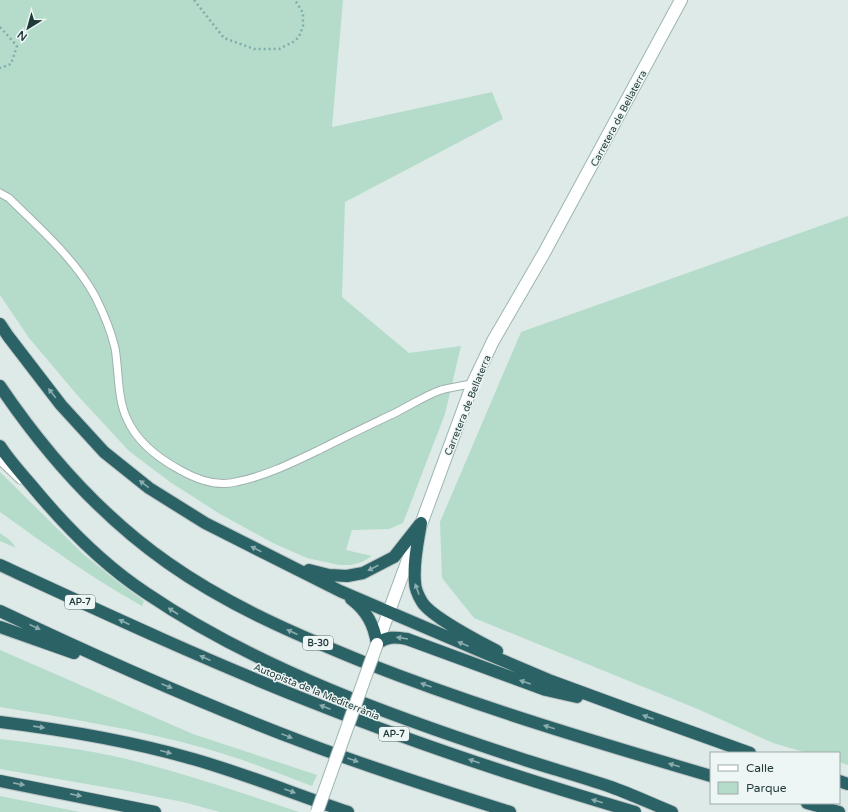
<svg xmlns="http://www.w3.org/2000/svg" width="848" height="812" font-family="'Varela Round',sans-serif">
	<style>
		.green { fill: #b5dcca }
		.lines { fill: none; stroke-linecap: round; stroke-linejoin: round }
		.lane-casing { stroke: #a0b1b0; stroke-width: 9 }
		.secondary-casing { stroke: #9db6b3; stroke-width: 14 }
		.highway-casing { stroke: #bcc4c4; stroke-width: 14 }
		.path { stroke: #7daeac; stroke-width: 2.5; stroke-dasharray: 2 3; stroke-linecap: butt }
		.lane { stroke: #fff; stroke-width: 7 }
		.secondary { stroke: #fff; stroke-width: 12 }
		.highway { stroke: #2a6266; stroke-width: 12 }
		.secondary-bridge-casing { stroke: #9db6b3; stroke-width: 14; stroke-linecap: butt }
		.secondary-bridge { stroke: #fff; stroke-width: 12 }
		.oneway { fill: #8cacae }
		.labels { text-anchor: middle; stroke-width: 3; stroke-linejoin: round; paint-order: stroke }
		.shield { fill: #eef6f5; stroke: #5d7271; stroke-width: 1 }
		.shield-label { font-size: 9px; font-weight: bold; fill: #1f3939 }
		.street-label { font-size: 10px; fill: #1f3939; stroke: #eef6f5 }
	</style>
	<rect width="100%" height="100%" fill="#ddeae8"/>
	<!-- green -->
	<path class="green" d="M0,0H343L332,127L492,92L503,119L345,202L342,297L409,353L461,346L445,414L403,523L389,529L352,530L346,550L372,556L362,562L351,565H339L307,558L273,543L220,514L170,482L129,451L78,396L29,338L0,295Z
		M848,216V765L839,762V753H807L773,743L700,710L474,618L442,578L440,522L521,332Z
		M0,472L83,554L114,579L144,601L142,606C92,578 46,545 0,512Z
		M0,533L11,541L16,548L0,541Z
		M0,650L193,734L317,775L312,786C275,772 238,757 200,747C135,729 67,718 0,707Z
		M0,739C36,743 73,748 109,755C173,769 236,791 299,812H220L183,802L127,791L0,769Z
		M0,796L80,812H0Z"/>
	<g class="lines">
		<!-- lane casing -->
		<g class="lane-casing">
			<path id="lane" d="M0,193L9,198C40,229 74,258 95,296C103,312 111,331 115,348C119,370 117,398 127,419C137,442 158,458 180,470C196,479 217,487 236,482C266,476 294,462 321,449C346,436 372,424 397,412C411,405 426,395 441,390C452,387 463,386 473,383
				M0,461L20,480"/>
		</g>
		<!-- secondary casing -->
		<g class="secondary-casing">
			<path id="secondary" d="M377,644L473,383L493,341L544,253L681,0"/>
		</g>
		<!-- highway casing -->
		<g class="highway-casing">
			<path id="highway" d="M0,324L8,336L61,405L104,452L149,488L205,523L340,591L485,653L551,681L630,710L750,753
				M0,386C46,454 101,516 168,563C229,606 297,635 366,663C478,707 595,742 711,776
				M0,446C9,460 21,473 32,486C65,526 102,564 146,593C258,669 396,718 525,760C553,769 582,777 611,787C631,794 652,804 672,812
				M421,523C418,542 413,562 415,582C415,588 419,597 422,602C431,617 480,642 497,651
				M0,565C104,613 207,661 314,703C419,745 526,780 635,812
				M309,570L329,575L347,576L363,573L394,557L420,524
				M351,599C367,611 374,625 377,644C387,636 395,637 407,639L546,690L577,697
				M0,611C99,658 200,703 303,742C371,768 440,790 510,812
				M0,627L74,653
				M0,722C65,730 130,741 193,759C246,774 297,795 348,812
				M0,781L155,812
				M839,781L848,784
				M807,803L839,812"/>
		</g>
		<!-- path -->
		<path class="path" d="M194,0L224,38L254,49H279L293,42L299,37L303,26V13L295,0
			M0,27L17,46L11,64L0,68"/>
		<!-- lane -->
		<use href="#lane" class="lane"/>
		<!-- secondary -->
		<use href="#secondary" class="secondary"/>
		<!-- highway -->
		<use href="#highway" class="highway"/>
		<!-- secondary-bridge casing -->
		<g class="secondary-bridge-casing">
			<path id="secondary-bridge" d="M317,812L377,644"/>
		</g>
		<!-- secondary-bridge -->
		<use href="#secondary-bridge" class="secondary-bridge"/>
	</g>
	<!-- one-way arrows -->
	<defs><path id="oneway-solid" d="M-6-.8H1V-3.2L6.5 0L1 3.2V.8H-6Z"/></defs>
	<g class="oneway">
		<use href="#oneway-solid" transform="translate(52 393) rotate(-128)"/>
		<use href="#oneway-solid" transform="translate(144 484) rotate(-143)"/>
		<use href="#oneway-solid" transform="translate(256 549) rotate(-153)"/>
		<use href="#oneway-solid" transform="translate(373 568) rotate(153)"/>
		<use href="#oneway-solid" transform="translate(417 589) rotate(-110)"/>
		<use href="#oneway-solid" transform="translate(173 611) rotate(-147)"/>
		<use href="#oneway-solid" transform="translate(124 622) rotate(-156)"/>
		<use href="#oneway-solid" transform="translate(35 627) rotate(25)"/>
		<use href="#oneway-solid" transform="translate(292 632) rotate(-155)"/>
		<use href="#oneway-solid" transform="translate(402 638) rotate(-171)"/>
		<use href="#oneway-solid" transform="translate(463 644) rotate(-157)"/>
		<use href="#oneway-solid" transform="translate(205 658) rotate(-156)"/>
		<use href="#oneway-solid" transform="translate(525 682) rotate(-161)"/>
		<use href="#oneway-solid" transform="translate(426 685) rotate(-160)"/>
		<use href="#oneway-solid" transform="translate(167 686) rotate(23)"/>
		<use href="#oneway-solid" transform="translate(325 707) rotate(-159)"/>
		<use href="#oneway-solid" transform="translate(648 717) rotate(-160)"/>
		<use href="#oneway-solid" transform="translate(39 727) rotate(8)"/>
		<use href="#oneway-solid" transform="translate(549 727) rotate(-162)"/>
		<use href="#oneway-solid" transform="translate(287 736) rotate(22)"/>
		<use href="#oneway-solid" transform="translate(166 752) rotate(15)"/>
		<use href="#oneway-solid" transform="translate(353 760) rotate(20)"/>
		<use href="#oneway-solid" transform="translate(474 761) rotate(-161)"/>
		<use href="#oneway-solid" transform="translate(674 765) rotate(-164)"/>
		<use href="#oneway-solid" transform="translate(19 784) rotate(11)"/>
		<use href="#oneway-solid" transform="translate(290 791) rotate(20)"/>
		<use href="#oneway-solid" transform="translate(76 795) rotate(11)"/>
		<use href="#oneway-solid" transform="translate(597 801) rotate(-164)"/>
	</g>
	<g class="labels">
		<!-- shield labels -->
		<g class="shield">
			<rect x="65" y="595" width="30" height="14" rx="3"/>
			<rect x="303" y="636" width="30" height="14" rx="3"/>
			<rect x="379" y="727" width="30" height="14" rx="3"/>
		</g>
		<g class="shield-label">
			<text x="80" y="605">AP-7</text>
			<text x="318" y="646">B-30</text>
			<text x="394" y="737">AP-7</text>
		</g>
		<!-- street labels -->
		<g class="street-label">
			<text transform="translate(618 118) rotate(-62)" y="4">Carretera de Bellaterra</text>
			<text transform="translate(467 405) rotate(-68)" y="4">Carretera de Bellaterra</text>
			<text transform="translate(317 691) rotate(22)" y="4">Autopista de la Mediterrània</text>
		</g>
	</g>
	<!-- legend -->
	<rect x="710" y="752" width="130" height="52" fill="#eef6f5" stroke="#9baaaa"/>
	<rect x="718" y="765" width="20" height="6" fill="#ffffff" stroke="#9baaaa"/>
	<text x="746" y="772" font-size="12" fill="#1f3939">Calle</text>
	<rect x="718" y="782" width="20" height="12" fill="#b5dcca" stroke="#9baaaa"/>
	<text x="746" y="792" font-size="12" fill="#1f3939">Parque</text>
	<!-- north arrow -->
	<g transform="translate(28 28) rotate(217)" stroke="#eef6f5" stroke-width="3" paint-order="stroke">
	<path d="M0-3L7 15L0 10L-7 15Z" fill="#1f3939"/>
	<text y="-6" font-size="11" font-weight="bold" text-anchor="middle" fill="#1f3939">N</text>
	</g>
</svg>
